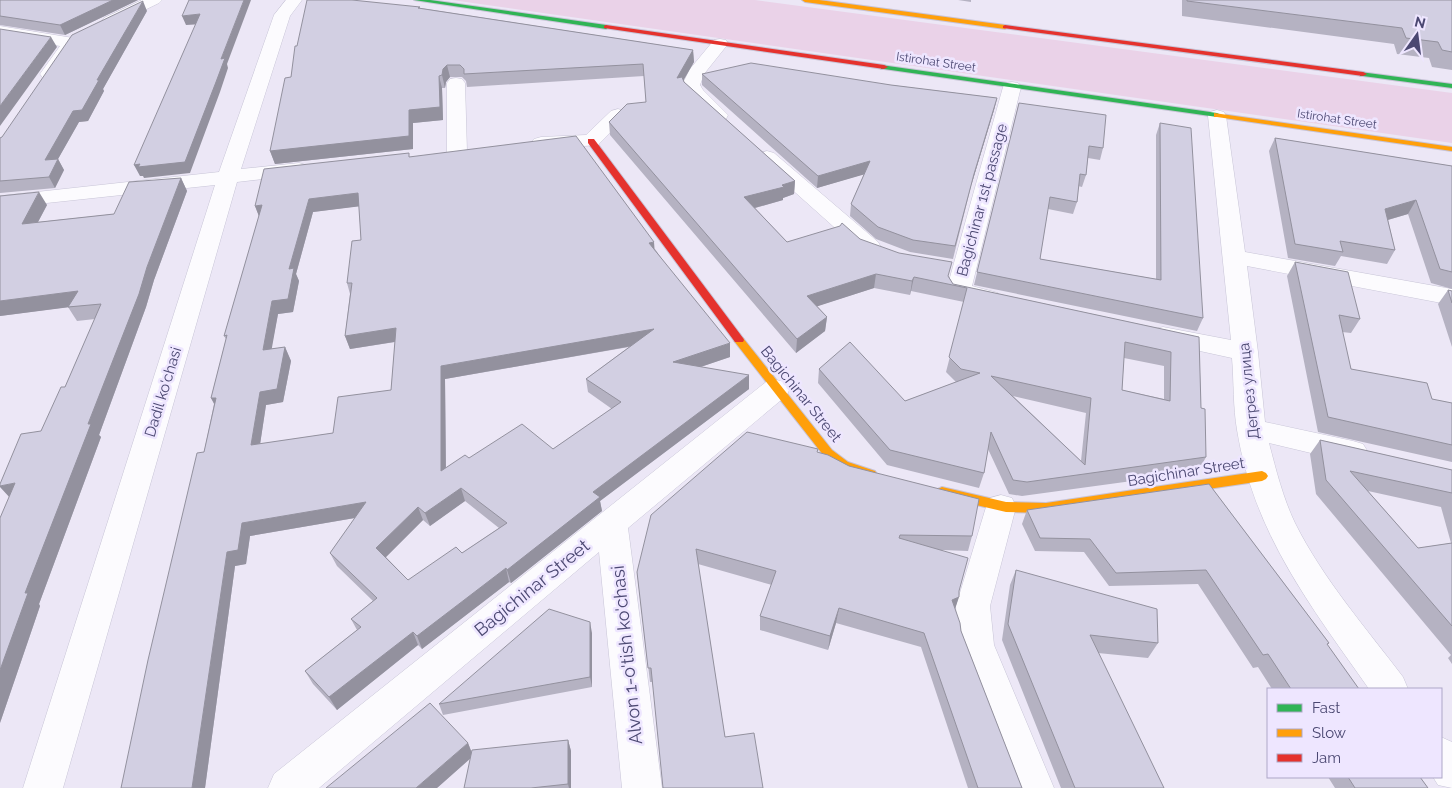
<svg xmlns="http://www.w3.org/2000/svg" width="1452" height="788" font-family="Raleway,sans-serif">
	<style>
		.green { fill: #ead2e8 }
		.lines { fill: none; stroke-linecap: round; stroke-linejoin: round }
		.street-casing { stroke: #c8c5d7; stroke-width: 1 }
		.fast-casing { stroke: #c7c3d6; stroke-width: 2 }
		.slow-casing { stroke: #c7c3d6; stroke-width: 2 }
		.jam-casing { stroke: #c7c3d6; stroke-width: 2 }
		.street { fill: #fcfbfe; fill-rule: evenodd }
		.fast { fill: #30b455; fill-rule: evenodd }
		.slow { fill: #ff9f0a; fill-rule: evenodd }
		.jam { fill: #e5322d; fill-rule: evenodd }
		.wall { fill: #b5b2c2; fill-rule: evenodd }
		.shaded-wall { fill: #93919e }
		.building { fill: #d2cfe2; stroke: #93919e; fill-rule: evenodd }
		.labels { text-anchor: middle; stroke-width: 5; stroke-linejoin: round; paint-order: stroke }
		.far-street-label { font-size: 12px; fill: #4b4872; stroke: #eee6ff }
		.street-label { font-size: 15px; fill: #4b4872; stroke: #eee6ff }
		.near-street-label { font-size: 18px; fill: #4b4872; stroke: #eee6ff }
	</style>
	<rect width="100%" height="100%" fill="#ece7f6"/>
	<!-- green -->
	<path class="green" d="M452,0H755L1452,93V143Z"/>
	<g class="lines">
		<!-- street casing -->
		<g class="street-casing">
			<path id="street" d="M142,0H162L159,3L116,24H104L102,21L104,18Z
				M286,0H302L290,16L241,169L299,163L306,165L309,169L306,173L299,175L237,182L63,788H23L215,185L0,208V196L219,172L274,15Z
				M0,26L67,37L73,38L77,45L55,78L49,79L43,78L40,74L60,46L0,36Z
				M720,39L726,40L728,44L704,74L700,85L703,90L728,115L726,119C708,123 689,100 682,85L690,69L714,40Z
				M456,78L462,79L465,83L467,152L464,156L457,158L450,156L447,152V83L450,79Z
				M1012,82L1018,83L1021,87L972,286L998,293L1001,298L998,303L989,306L950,296L947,288L1003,87L1006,83Z
				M618,109L625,111L627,115L598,145L541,149L534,147L531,143L534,139L541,137L586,135L611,111Z
				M1217,110L1224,112L1226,116L1245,252L1452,289V305L1247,266L1258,352L1265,422L1353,441L1363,444L1368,452L1363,460L1353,463L1269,443C1276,470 1283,498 1295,523C1323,579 1366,628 1403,677L1408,689H1369C1310,605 1254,534 1237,430C1233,407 1234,382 1232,358L1154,341L1150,335L1154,329L1163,327L1231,340L1208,116L1210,112Z
				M767,151L774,153L878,242L881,247L878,252L870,254L862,252L760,161L757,157L760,153Z
				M776,380L786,382L790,389L786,396L628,528L662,788H622L599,552L319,788H268L274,774L766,382Z
				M1001,495L1012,498L1016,507L990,606L994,645L1054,788H1014L958,645L956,606L986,507L990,498Z
				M1441,737L1452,742V788L1438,785L1433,777H1441Z"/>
		</g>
		<!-- fast casing -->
		<g class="fast-casing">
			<path id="fast" d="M414,0H430L606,25L609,27L606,29Z
				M881,65L1217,113L1221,115L1217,117L884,69H881Z
				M1360,72L1452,84V88L1363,76H1360Z"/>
		</g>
		<!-- slow casing -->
		<g class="slow-casing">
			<path id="slow" d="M802,0H819L1005,25L1008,27L1005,29L805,2Z
				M1214,113L1452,147V151L1217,117H1214Z
				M739,337L743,338L832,450L848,462L875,471L877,474L875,477L871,479L840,468L824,456L735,342L734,340Z
				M1262,471L1266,473L1268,476L1266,479L1262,481L1046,513L1006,512L942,497L938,495L936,492L938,489L942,487L1006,502L1046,503Z"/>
		</g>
		<!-- jam casing -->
		<g class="jam-casing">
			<path id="jam" d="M606,25L884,65L888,67L884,69L604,28V26Z
				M1005,25L1363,72L1367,74L1363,76L1003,28V26Z
				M588,139H594L743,338L744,340L743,342H735L588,143Z"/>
		</g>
		<!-- street -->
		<use href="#street" class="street"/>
		<!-- fast -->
		<use href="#fast" class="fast"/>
		<!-- slow -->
		<use href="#slow" class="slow"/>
		<!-- jam -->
		<use href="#jam" class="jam"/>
	</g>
	<!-- wall -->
	<path class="wall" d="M0,0H138L65,35L0,25Z
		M958,0H971V2Z
		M1182,0H1452V70L1432,67L1429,58L1397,54L1394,44L1182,16Z
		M359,1L420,8L693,50L694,62L683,80L684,82L795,181L794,194L783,198V200L755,208L787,242L860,239L949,277L953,284L1199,337L1201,408L1206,457L1198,472L1022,496L1009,494L988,449L984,473L979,488L887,465L818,383L819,369L905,401L956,382L946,372L964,302L911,291L910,295L874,288L817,306L827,317L825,331L796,353L610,135L609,122L646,102L644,76L467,87L466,81L462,77H450L446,82L445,88H442L443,120L413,123V149L275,164L270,151L291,77L297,46ZM1124,358L1164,366V399L1122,390ZM1013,396L1086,413L1081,461Z
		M147,11L103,89L104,91L88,121L79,122L58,159L64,170L55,188L0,193V138L2,137Z
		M702,74L891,85L997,98L994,110L971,186L953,259L910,252L876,239L850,216L851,204L864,174L817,188L702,85Z
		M1019,103L1103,148L1100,160L1088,158L1086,175L1082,187L1078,186L1077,202L1073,214L1048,209L1040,259L1156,279V135L1160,123L1203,318L1197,331L974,285Z
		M1275,138L1452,166V289L1431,283L1408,214L1388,220L1395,250L1387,264L1341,256L1335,266L1288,258L1269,151Z
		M410,157L655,249L730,357L700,367L749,389L600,501L602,511L511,583L509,582L422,649L418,645L337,710L313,684L305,671L357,630L351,619L373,601L337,566L330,553L355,518L250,536L246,564L235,566L205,788H121L204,452L214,404L211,398L226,339L224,336L259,216L255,206ZM359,206L361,240L347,283L350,294L345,336L350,349L395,342L391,390L333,433L260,444L266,405L283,402L291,361L285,347L271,349L278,314L293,312L299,281L296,274L313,212ZM629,347L586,379L588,392L612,409L553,449L446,468L445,379ZM465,501L499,528L462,553L408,580L386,557L423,520L430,526Z
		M181,178L187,191L154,280L146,307L99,435L101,437L39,604L40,606L0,723L41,431L65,387L95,319L77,321L68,307L0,316V196L47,205L38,222L114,214Z
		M1295,262L1360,319L1351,333L1342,332L1351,369L1432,399L1452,403V462L1318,432L1287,276Z
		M1448,290L1452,291V347L1438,304Z
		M1320,440L1452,470V664L1448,658L1451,655L1316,494L1310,454ZM1368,491L1441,507L1451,543L1418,548Z
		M818,453L972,536L968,551L942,550L959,591L955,609L961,631L1022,788H968L921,647L836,623L828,650L760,630V616L772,585L698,564L725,737L763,788L652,682H650L637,572Z
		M1209,484L1329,643L1327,645L1359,689H1272L1258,667L1253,668L1198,584L1109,586L1084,552L1035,551L1022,524L1027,510Z
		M1016,570L1158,643L1148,658L1098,653L1164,788H1061L1002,640L1010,585Z
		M592,633V687L443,715L439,704Z
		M568,740L571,751V788H464L471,758L437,788L468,743L472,753Z
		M1328,777H1420L1428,788H1335Z"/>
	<!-- shaded-wall -->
	<path class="shaded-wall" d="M113,0H138L65,35L60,25Z
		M244,0H251L227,64L228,68L220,92L190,173L144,178L143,176H140L134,165L221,59Z
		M143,1L147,11L103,89L104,91L88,121L79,122L58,159L64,170L55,188L49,177L45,160L73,111L97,80Z
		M200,14L203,24L186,25L182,16Z
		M51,37L57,47L0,126V106Z
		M693,50L694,62L678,90L677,78Z
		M447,65L450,77L446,82L445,88L442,75L443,69Z
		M439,76L442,88L443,120L413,123V149L275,164L270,151L409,110Z
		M997,98L994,110L971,186L953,259L974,174Z
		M870,161L869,173L817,188L818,176Z
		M181,178L187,191L154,280L146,307L99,435L101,437L39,604L40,606L0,723V670L25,593L147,267Z
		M795,181L794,194L783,198V200L744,211V197Z
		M39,192L47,205L30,237L22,224Z
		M358,193L362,206L313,212L296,274L299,281L293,312L278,314L269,364L263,350L272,301L289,269L309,199Z
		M1416,200L1408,214L1377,223L1385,209Z
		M262,205L260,219L255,206Z
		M654,242L655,255L649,243Z
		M876,274L874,288L806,310L807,296Z
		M914,277L911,291L910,295L912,281Z
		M78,291L86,305L0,316V301Z
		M827,317L825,331L796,353L797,339Z
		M396,328L400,341L350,349L345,336Z
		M654,329L655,342L445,379L446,484L441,471V366Z
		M730,343V357L674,376L673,362Z
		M285,347L291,361L283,402L266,405L258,458L251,445L260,392Z
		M749,375V389L600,501L602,511L511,583L507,570L593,492Z
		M211,398H216L219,412Z
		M15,483L11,499L0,487V486Z
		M461,488L465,501L430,526L425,513Z
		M366,502L372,515L250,536L246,564L235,566L205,788H192L227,552L242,523Z
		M418,507L423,520L382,561L376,548Z
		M506,568L509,582L422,649L417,636Z
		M959,597L954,612L952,600Z
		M839,608L836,623L828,650L830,636Z
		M590,622L592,633V687L590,677Z
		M413,632L418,645L337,710L329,697Z
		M568,740L571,751V788H569L568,784Z
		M468,743L473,756L437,788H416Z"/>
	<!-- building -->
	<path class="building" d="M0,0H113L60,25L0,16Z
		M189,0H244L221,59L225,58L216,82L185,162L138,167L140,164L134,165L200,14L182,16Z
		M307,0H352L420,7L418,8L693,50L677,78L682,77L684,82L795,181L782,185L784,187L744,197L787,242L840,226L842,223L860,239L899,253L952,262L948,276L953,284L1199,337L1201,408L1205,409L1206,457L1027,482L1013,480L991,432L984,473L890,450L819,369L850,342L905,401L980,373L961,369L949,357L967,288L914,277L912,281L876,274L807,296L827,317L797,339L609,122L627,104L646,102L643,64L464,74V69L460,65H447L443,69L442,75L439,76L440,107L409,110V136L270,151L285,78L291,77L295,46H297ZM1125,342L1171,352L1170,401L1122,390ZM991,376L1091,398L1085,465Z
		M1187,0H1452V52L1442,50L1438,42L1406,38L1402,28L1187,1Z
		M143,1L97,80H99L82,110L73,111L45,160L58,159L49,177L0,181V138L2,137L72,35Z
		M0,29L51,37L0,106Z
		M751,63L891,85L997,98L974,174L955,246L913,240L878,227L851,204L870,161L818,176L702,74Z
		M1019,103L1106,115L1103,148L1089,146L1086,175L1080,174L1077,202L1050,197L1040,259L1161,280L1160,123L1191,128L1203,318L977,272Z
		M576,136L654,242L649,243L730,343L673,362L749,375L593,492L600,497L507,570L506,568L417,636L413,632L329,697L305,671L361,627L351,619L377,598L330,553L366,502L242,523L238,550L227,552L192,788H121L148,660L197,453L204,452L216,398H211L227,335L224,336L262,205L255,206L264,169L409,153V157ZM358,193L361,240L352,241L347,283H352L345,336L396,328L391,390L338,397L333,433L251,445L260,392L277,389L285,347L263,350L272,301L288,299L294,268L289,269L309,199ZM654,329L586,379L621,402L553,449L522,424L469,458L465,455L441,471V366ZM461,488L507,523L462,553L456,547L408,580L376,548L418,507L425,513Z
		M1275,138L1452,166V272L1440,269L1416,200L1385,209L1395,250L1340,241L1343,252L1295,244Z
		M181,178L147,267L139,294L88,424H91L25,593H28L0,670V518L15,483L0,486V484L21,434L41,431L61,387H65L101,304L68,307L78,291L0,301V196L39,192L22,224L114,214L129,182Z
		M1295,262L1348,272L1360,319L1339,315L1351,369L1427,383L1432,399L1452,403V445L1328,417Z
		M1448,290L1452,291V303Z
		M747,432L818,449L817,452L828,455L849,466L979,499L972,536L900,535L899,538L968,558L959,591V597L952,600L960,623L961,631L1022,788H978L924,633L839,608L830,636L760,616L776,571L696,549L725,737L754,733L763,788H663L651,668H648L637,572L651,515Z
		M1320,440L1452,470V493L1350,471L1418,548L1452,543V626L1326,480Z
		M1209,484L1329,643L1327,644L1359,689H1291L1268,654L1263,655L1206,570L1116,573L1090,539L1040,538L1027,510Z
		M1016,570L1157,609L1158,643L1090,635L1164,788H1075L1008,624Z
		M549,609L590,622V677L439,704Z
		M430,703L468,743L416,788H326Z
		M568,740V784L531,788H464L472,750Z
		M1348,777H1420L1428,788H1355Z"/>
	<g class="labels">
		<!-- far-street labels -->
		<g class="far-street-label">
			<text transform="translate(936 62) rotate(8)" y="4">Istirohat Street</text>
			<text transform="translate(1337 119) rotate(8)" y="4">Istirohat Street</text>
		</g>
		<!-- street labels -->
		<g class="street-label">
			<text transform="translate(982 200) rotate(-75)" y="5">Bаgichinar 1st passage</text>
			<text transform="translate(1249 391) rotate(-96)" y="5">Дегрез улица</text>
			<text transform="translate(163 392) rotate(-73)" y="5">Dadil ko'chasi</text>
			<text transform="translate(801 394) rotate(51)" y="5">Bаgichinar Street</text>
			<text transform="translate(1186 472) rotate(-9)" y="5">Bаgichinar Street</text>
		</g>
		<!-- near-street labels -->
		<g class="near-street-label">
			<text transform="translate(532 588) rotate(-39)" y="6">Bagichinar Street</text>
			<text transform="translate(627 655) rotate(-96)" y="6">Alvon 1-o'tish ko'chasi</text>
		</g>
	</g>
	<!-- legend -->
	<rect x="1267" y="688" width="175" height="90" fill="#eee6ff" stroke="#ada7c7"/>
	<rect x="1277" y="704" width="25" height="8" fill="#30b455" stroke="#ada7c7"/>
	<text x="1312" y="713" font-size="15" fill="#4b4872">Fast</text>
	<rect x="1277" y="729" width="25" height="8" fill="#ff9f0a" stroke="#ada7c7"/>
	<text x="1312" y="738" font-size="15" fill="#4b4872">Slow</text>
	<rect x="1277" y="754" width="25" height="8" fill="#e5322d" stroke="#ada7c7"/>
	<text x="1312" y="763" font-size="15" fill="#4b4872">Jam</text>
	<!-- north arrow -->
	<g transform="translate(1417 35) rotate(14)" stroke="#eee6ff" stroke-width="4" paint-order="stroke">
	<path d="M0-4L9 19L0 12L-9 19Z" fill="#4b4872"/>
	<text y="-8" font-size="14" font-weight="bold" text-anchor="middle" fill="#4b4872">N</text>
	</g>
</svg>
